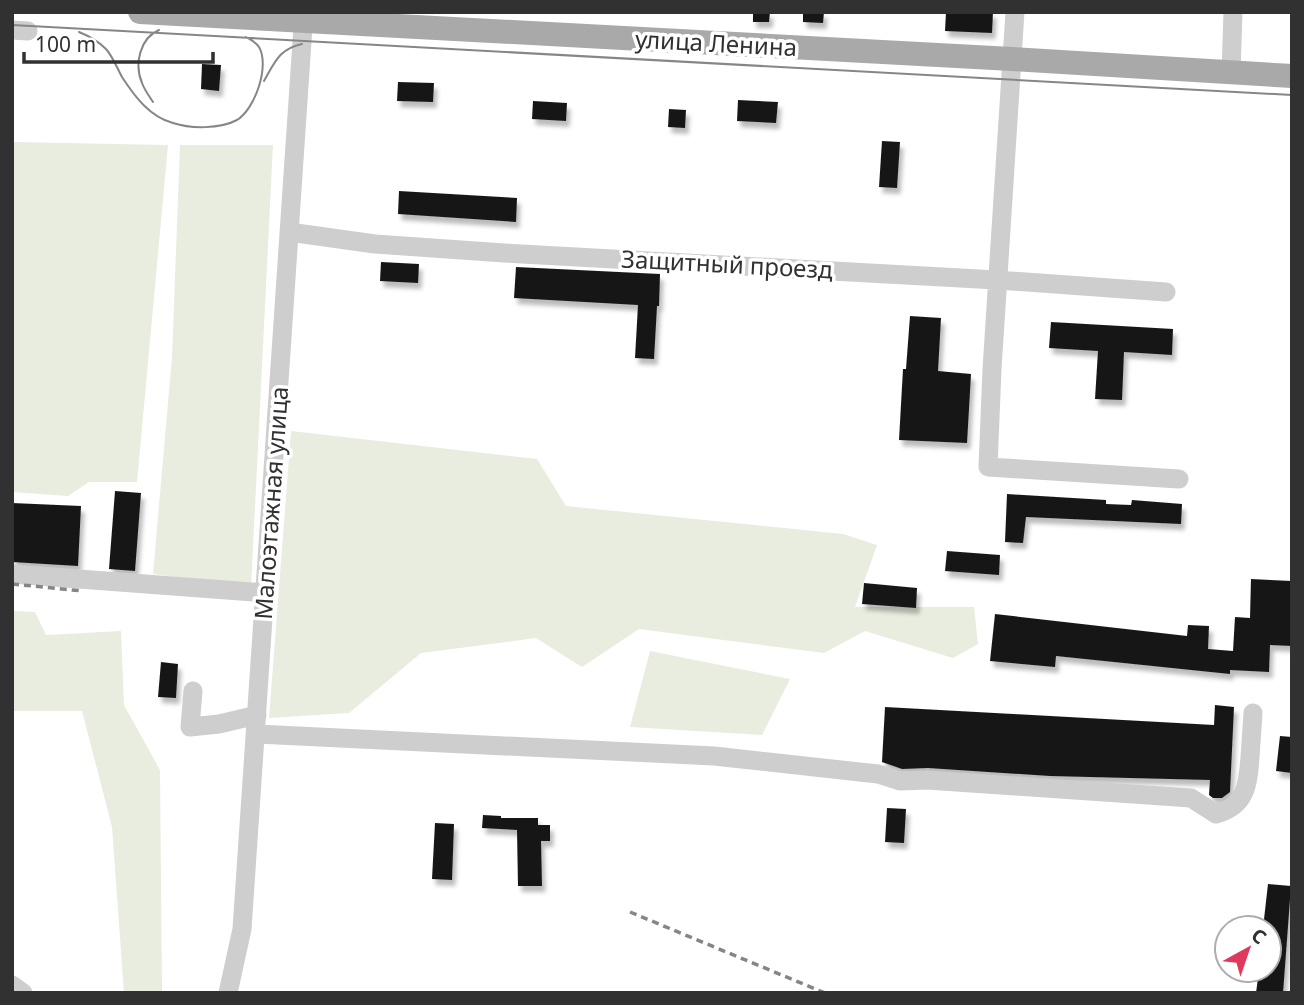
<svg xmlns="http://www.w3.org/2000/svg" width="1304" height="1005" font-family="'Noto Sans',sans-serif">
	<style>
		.green { fill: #e8eddf }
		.building { fill: #181818; filter: url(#shadow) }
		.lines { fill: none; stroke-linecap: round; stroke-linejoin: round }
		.minor { stroke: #cecece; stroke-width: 19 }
		.major { stroke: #a9a9a9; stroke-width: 24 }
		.tram { stroke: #868686; stroke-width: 2 }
		.rail { stroke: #868686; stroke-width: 3.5; stroke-dasharray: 7 5; stroke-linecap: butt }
		.labels { text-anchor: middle; stroke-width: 7; stroke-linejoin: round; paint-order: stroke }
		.street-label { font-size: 24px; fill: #313131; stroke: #fff }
	</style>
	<defs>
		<filter id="shadow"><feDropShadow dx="3.5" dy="6" stdDeviation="2" flood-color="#0004"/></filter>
	</defs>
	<rect width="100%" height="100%" fill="#fff"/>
	<!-- green -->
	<path class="green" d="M12,142L168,145L137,482H89L68,496L12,492Z
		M180,145H273L251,587L153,574L172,357Z
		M291,431L537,459L566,506L843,534L877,545L855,607H974L978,644L953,658L865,631L824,653L639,629L582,667L536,638L421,653L349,713L269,718Z
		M12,611L35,612L46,635L121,631L124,705L160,770L162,993H124L112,827L82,711H12Z
		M650,651L790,679L762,735L630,727Z"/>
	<!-- building -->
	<path class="building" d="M753,12H770L769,22H753Z
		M803,12H824L823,23L803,22Z
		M946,12H993L992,33L945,31Z
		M202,64L221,65L219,91L201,89Z
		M398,82L434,83L433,102L397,101Z
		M738,100L778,102L776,123L737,121Z
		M533,101L567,103L566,121L532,119Z
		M669,109L686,110L685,128L668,127Z
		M882,141L900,142L897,188L879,187Z
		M399,191L517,198L516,222L398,214Z
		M381,262L419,264L418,283L380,281Z
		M516,267L660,274L659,306H657L654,359L635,358L638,305L514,298Z
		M910,316L941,318L938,371L971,374L967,443L899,440L903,369H906Z
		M1051,322L1173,329L1172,355L1124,352L1122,400L1095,399L1098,351L1049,348Z
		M115,491L141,493L135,571L109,569Z
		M1007,494L1106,500V504L1131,505L1132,500L1182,504L1181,524L1026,517L1023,543L1005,542Z
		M12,503L81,506L78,566L12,562Z
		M947,551L1000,555L999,575L945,571Z
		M1251,579L1292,581V646L1270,645L1269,672L1230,670V674L1056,656L1055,667L990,661L995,614L1187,636L1188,625L1209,626L1208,649L1233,651L1235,617L1250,618Z
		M864,583L917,588L916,608L862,604Z
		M161,662L178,664L176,698L158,697Z
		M1215,705L1234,707L1230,792L1222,798H1213L1209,795L1210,780L1050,776L928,768L902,769L882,762L885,707L1214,725Z
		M1280,736L1292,737V773L1276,771Z
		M887,808L906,809L904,843L885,842Z
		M483,815L501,816V818H538V825H550V841H541L542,886H518L517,830L482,828Z
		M435,823L454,824L452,880L432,879Z
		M1268,884L1291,886L1283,993H1256L1259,970H1269V928H1263Z"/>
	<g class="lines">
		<!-- minor -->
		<path class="minor" d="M1015,12L992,369L988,467L1179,479
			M12,30L28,31
			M1231,73L1233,12
			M289,232L375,244L504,253L997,280L1166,292
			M12,574L266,593
			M193,691L190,727L219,724L257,715
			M257,734L714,756L878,774L900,781L927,780L1191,798L1216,814C1246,806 1248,785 1250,757C1251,742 1252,728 1253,713
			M12,985L23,993
			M228,993L242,929L304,12"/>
		<!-- major -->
		<path class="major" d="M140,12L1012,59L1292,76"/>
		<!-- tram -->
		<path class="tram" d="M12,25L1292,95
			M79,32C89,36 98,41 106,49C113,57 117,68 122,77C135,97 150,117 173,123C191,129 220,129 237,120C255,109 270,66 259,47C256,42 251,40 246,37
			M264,81C275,62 279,49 302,44
			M153,102C149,96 144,89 142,83C134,64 140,38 159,30"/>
		<!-- rail -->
		<path class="rail" d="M12,584L83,591
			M630,912L825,993"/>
	</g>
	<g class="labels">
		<!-- street labels -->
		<g class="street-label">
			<text transform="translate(716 44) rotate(3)" y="8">улица Ленина</text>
			<text transform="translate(727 265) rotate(3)" y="8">Защитный проезд</text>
			<text transform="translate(272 503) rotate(-86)" y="8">Малоэтажная улица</text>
		</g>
	</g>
	<!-- border -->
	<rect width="1304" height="1005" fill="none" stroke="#313131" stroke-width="28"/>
	<!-- north arrow -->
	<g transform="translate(1248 949) rotate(40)"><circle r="33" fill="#ffffff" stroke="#adadad" stroke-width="2"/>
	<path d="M0-5L12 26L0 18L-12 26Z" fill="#e1395c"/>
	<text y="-10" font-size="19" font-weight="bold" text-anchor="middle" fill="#313131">С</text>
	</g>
	<!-- scale -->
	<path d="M24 52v10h189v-10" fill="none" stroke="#313131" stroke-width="3.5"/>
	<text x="35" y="52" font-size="21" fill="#313131" stroke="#ffffff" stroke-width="5" paint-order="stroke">100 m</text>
</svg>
